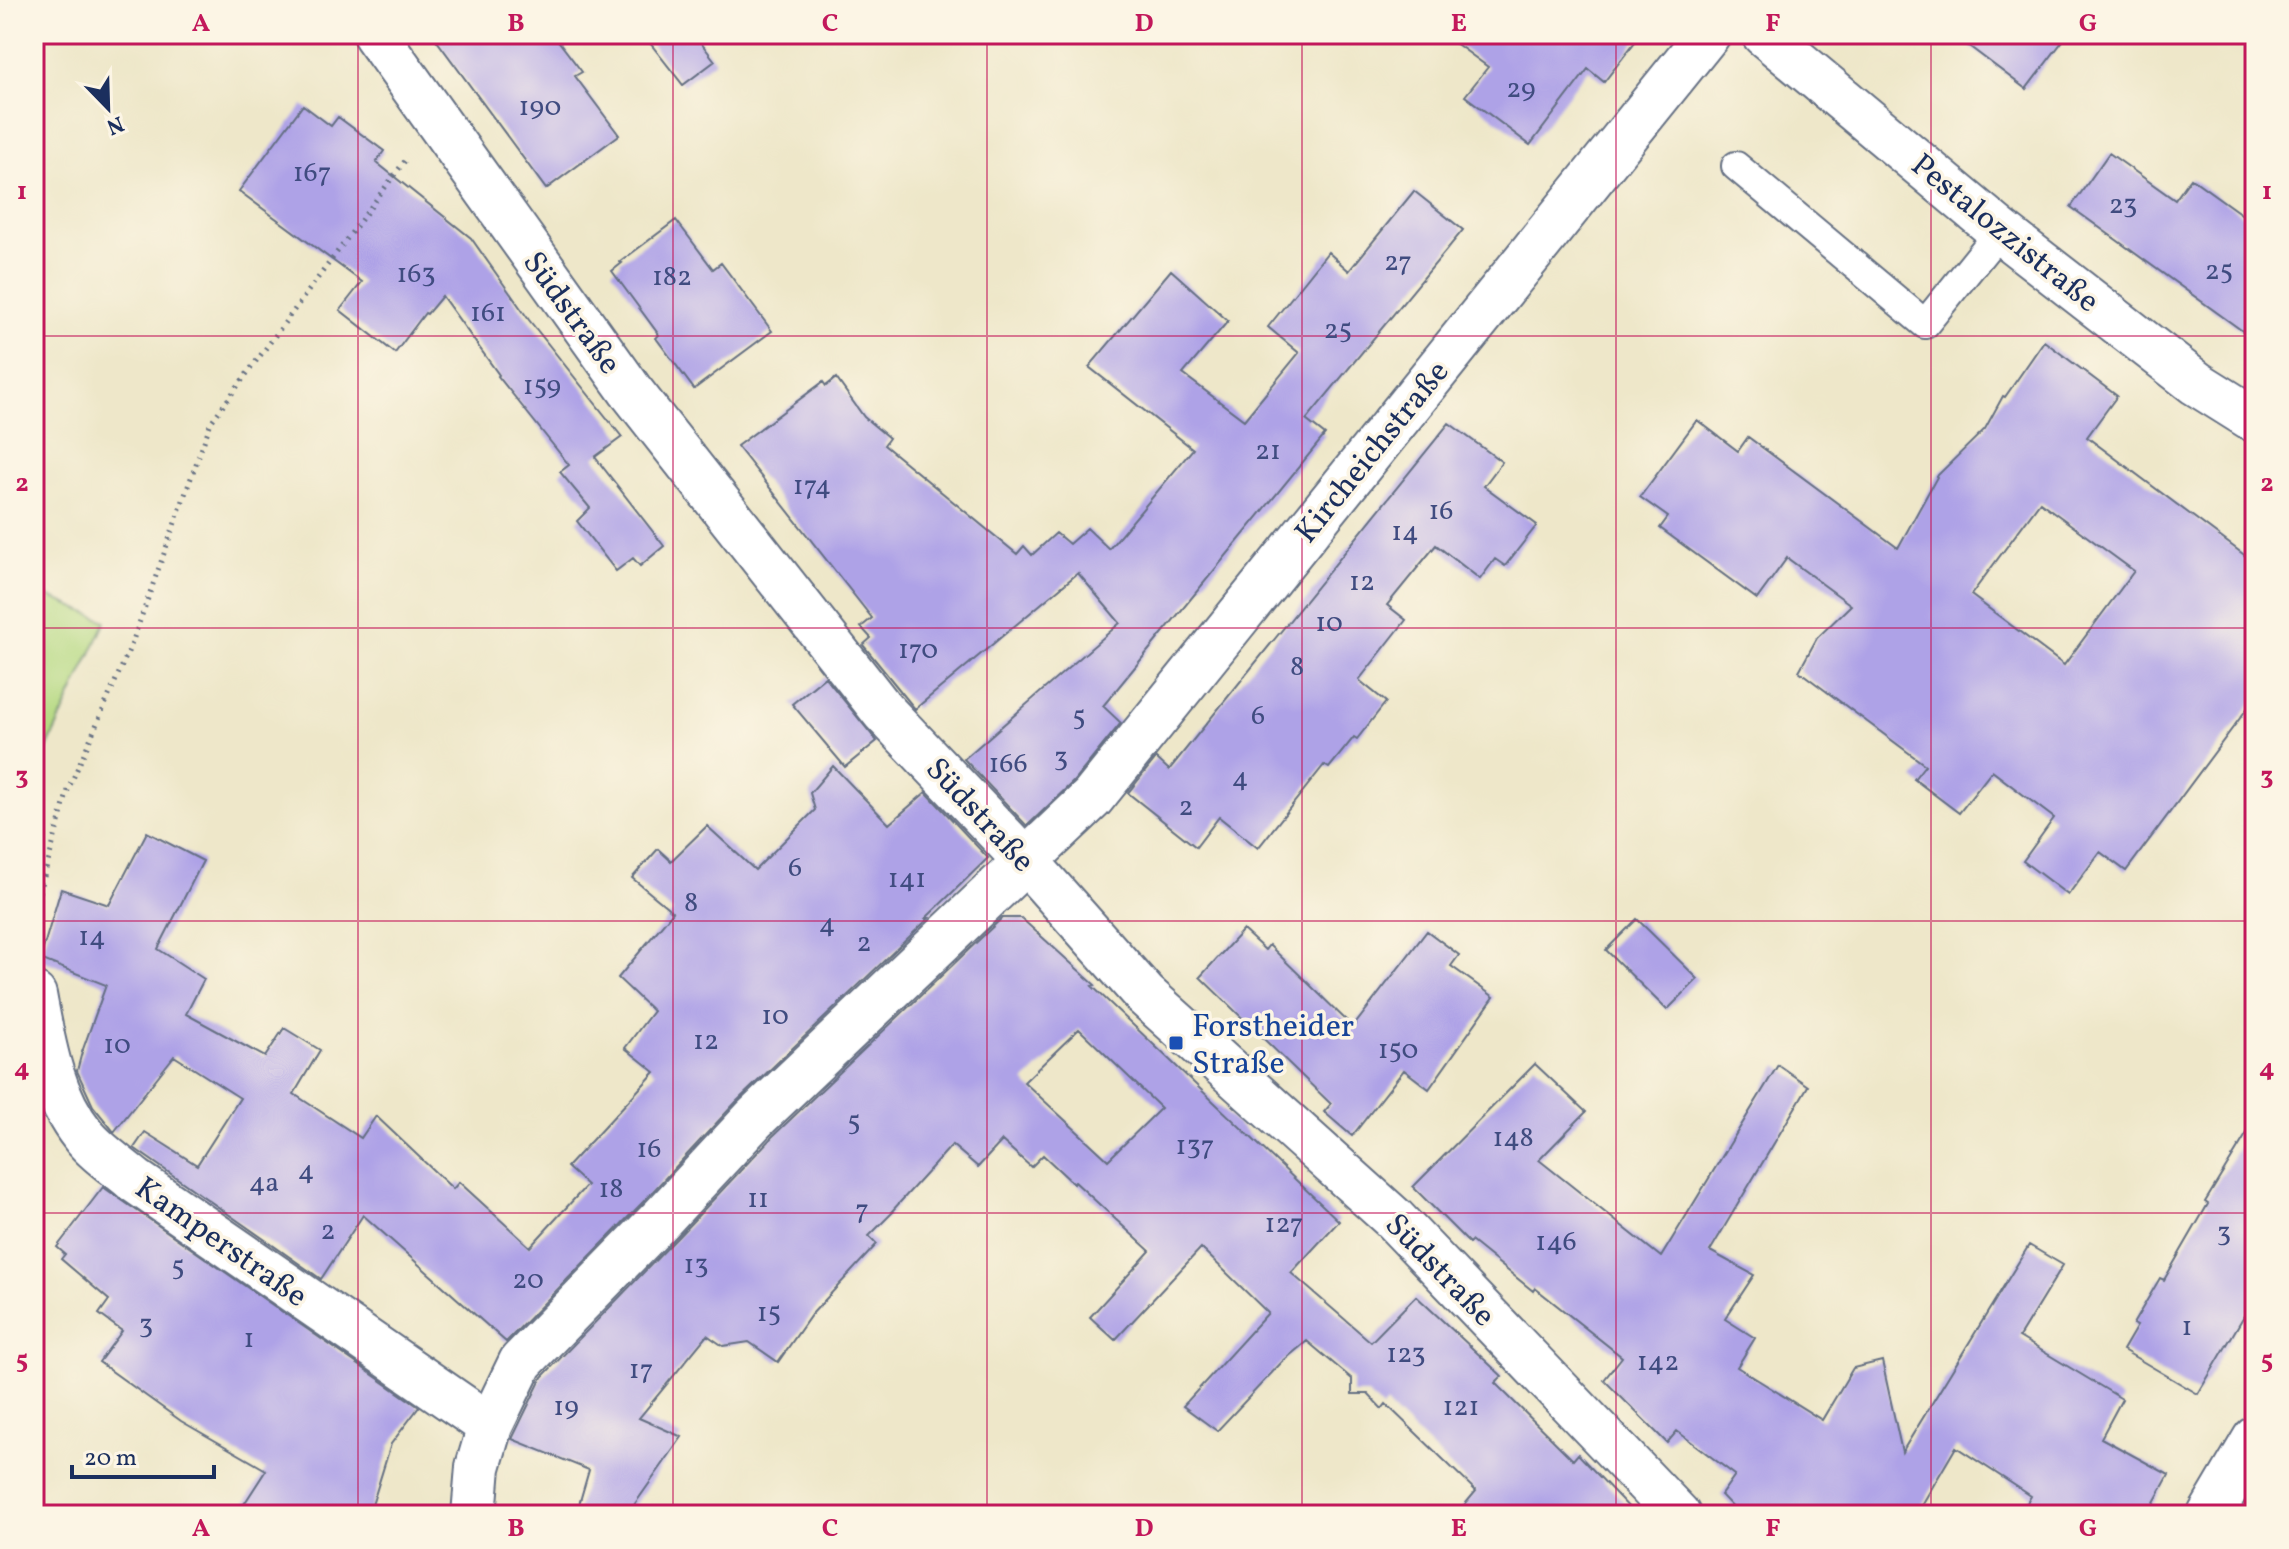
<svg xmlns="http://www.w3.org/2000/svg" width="2289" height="1549" font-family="Vollkorn,serif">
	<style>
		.green { fill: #b5d982; stroke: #688470; stroke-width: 2 }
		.building { fill: #aea2e7; fill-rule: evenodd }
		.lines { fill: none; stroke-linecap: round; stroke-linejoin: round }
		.service-casing { stroke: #656f83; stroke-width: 32 }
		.minor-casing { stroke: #656f83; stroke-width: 48 }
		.tertiary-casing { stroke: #656f83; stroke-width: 48 }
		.path { stroke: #656f83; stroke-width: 5; stroke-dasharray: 2 6; stroke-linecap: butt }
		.service { stroke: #fff; stroke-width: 28 }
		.minor { stroke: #fff; stroke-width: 44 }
		.tertiary { stroke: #fff; stroke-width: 44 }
		.grid { fill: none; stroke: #c2185b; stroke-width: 2; stroke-opacity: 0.55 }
		.transit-dot { fill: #1a4fb4; stroke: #fcf5e5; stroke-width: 3 }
		.labels { text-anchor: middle; stroke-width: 7; stroke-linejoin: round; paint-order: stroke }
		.number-label { font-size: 28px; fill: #404c80 }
		.street-label { font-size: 32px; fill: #1b2f5e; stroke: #fcf5e5 }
		.transit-label { font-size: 32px; fill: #164399; stroke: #fcf5e5; text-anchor: start }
		.neatline { fill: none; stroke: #c2185b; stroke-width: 3 }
		.grid-label { font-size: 26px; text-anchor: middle; font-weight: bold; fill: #c2185b }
	</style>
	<rect width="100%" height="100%" fill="#fcf5e5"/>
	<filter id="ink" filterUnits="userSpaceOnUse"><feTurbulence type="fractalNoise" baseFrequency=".0125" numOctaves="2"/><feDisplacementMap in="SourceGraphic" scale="16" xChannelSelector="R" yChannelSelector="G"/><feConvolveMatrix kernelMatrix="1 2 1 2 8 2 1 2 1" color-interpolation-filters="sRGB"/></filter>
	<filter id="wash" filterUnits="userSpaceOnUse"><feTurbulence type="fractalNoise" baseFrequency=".006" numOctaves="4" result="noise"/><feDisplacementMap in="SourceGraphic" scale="32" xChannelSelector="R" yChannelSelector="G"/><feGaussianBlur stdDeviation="1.8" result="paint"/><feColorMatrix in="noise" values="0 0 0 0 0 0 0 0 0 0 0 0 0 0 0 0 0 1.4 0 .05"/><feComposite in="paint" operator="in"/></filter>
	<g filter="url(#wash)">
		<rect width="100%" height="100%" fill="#eee7c9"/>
		<!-- green -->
		<path class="green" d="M34,590L106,621L34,776Z"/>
		<g id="blocks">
			<!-- building -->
			<path class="building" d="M432,34H553L582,72L575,76L619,135L546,189Z
				M643,34H694L715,61L683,85Z
				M1443,34H1641L1604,82L1588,69L1530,145L1465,96L1488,67Z
				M1953,34H2068L2026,89Z
				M303,105L331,126L338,117L384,151L376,162L471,238L529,320L622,437L595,457L664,546L640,566L633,558L616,571L577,521L590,508L560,472L569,465L498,376L499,375L442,296L427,314L425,313L395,353L340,310L362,282L239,191Z
				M2109,153L2175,200L2191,178L2255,224V340L2071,207Z
				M1414,191L1463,230L1306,420L1325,435L1103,706L1121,723L1074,781L1027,826L964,759L1120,623L1078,573L915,709L863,645L871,638L861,627L872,618L737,446L823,382L826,386L836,378L864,417L889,438L884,445L1017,554L1024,546L1032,555L1056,533L1069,544L1087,528L1109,549L1193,449L1089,367L1171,270L1228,321L1183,374L1244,420L1299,353L1268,327L1328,252L1349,271Z
				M676,220L713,269L721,263L772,331L694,389L656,338L659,335L612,271L622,263L620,262Z
				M2044,341L2117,396L2087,437L2255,563V698L2126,871L2100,852L2068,895L2023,861L2054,818L1992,771L1959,813L1914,779L1925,765L1799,671L1817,638L1851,605L1787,558L1757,599L1660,528L1668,517L1640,497L1697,420L1738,451L1748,437L1898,548L1938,475L1985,429L2003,396L2005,397ZM2040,502L2134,571L2064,665L1971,595Z
				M1449,423L1502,462L1484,486L1537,525L1505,566L1495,559L1480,579L1436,545L1387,605L1406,620L1359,680L1386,702L1357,739L1354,737L1329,768L1324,765L1258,848L1219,817L1196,847L1128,793L1156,758L1169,770Z
				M825,677L877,741L845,767L792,704Z
				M833,766L889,824L926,792L988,858L926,918H929L736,1102L643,1202L506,1342L363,1215L321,1279L134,1148L145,1132L197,1165L240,1098L174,1056L114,1132L93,1106L77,1071L82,1052L106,985L40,959L61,889L109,905L147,832L203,861L158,949L204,979L186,1014L265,1057L284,1028L320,1050L294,1094L361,1138L376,1116L453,1189L459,1182L530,1247L587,1185L567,1167L655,1072L625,1048L653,1011L618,978L673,912L632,878L658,849L671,861L707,826L755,870L815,810L810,793Z
				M1002,918H1021L1095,985L1092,986L1339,1221L1291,1273L1371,1342L1416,1296L1502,1376L1495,1383L1573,1460L1578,1454L1636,1515H1456L1476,1491L1386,1404L1382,1409L1368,1394H1352V1379L1307,1341L1282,1362L1217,1431L1183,1406L1268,1313L1201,1248L1115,1340L1090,1317L1150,1251L1075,1182L1074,1184L1043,1155L1031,1167L1002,1141L978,1167L952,1145L892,1211L893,1212L869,1236L877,1244L811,1315L778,1362L749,1342L723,1346L707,1335L639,1418L682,1437L627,1515H576L589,1470L512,1439L542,1377L679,1236L772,1137ZM1079,1029L1161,1108L1108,1160L1024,1082Z
				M1637,919L1698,979L1667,1010L1606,950Z
				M1243,930L1265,950L1269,945L1353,1027L1427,931L1459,955L1451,966L1494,997L1429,1089L1404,1070L1352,1136L1324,1112L1331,1104L1200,977Z
				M1535,1064L1586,1112L1539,1160L1661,1257L1778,1065L1808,1086L1710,1251L1754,1275L1725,1319L1755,1338L1737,1367L1822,1420L1853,1368L1882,1361L1902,1452L2029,1245L2063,1265L2019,1337L2122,1399L2101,1438L2169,1475L2147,1515H2020L2031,1496L1956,1447L1916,1515H1740L1721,1495L1735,1475L1677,1431L1667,1443L1604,1380L1622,1357L1535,1288L1533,1291L1471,1241L1469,1243L1413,1187Z
				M2255,1120V1297L2198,1394L2123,1350L2137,1326L2133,1324L2160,1278L2164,1280L2208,1204L2205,1202Z
				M103,1187L419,1407L391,1444L369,1515H237L266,1470L181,1421L99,1362L122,1331L99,1314L109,1300L61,1259L65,1254L57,1247Z"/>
		</g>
	</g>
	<g filter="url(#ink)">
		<use href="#blocks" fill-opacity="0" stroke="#656f83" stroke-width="2"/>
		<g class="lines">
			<!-- service casing -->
			<g class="service-casing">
				<path id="service" d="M1736,166L1925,324L2000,231"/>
			</g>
			<!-- minor casing -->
			<g class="minor-casing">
				<path id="minor" d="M1764,34L2000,231L2196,383L2255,420
					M34,995C43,1043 51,1095 83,1135C95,1151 119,1167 134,1180L490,1426
					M474,1515L478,1467L490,1426L521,1362L661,1219L754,1119L1092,798L1708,34
					M2210,1515L2255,1439"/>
			</g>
			<!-- tertiary casing -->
			<g class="tertiary-casing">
				<path id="tertiary" d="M375,34L630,390L883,711L1025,860L1145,995L1393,1218L1678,1515"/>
			</g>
			<!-- path -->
			<path class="path" d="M35,948L39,895L68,790L132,643L211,422L407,158"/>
			<!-- service -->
			<use href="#service" class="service"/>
			<!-- minor -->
			<use href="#minor" class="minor"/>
			<!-- tertiary -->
			<use href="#tertiary" class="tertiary"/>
		</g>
	</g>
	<!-- grid -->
	<path class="grid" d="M358,34V1515M673,34V1515M987,34V1515M1302,34V1515M1616,34V1515M1931,34V1515M34,336H2255M34,628H2255M34,921H2255M34,1213H2255"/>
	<!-- markers -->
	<rect class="transit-dot" x="1168" y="1035" width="16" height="16" rx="4"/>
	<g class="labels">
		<!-- number labels -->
		<g class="number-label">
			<text x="1521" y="97">29</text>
			<text x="540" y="115">190</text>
			<text x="312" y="181">167</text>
			<text x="2123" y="213">23</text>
			<text x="1398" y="270">27</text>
			<text x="2219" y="279">25</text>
			<text x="416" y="282">163</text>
			<text x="672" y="285">182</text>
			<text x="488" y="321">161</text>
			<text x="1338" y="338">25</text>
			<text x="542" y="394">159</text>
			<text x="1268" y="459">21</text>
			<text x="812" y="494">174</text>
			<text x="1441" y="519">16</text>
			<text x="1405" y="540">14</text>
			<text x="1362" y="590">12</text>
			<text x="1329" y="631">10</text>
			<text x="918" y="658">170</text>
			<text x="1297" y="675">8</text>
			<text x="1258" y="724">6</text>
			<text x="1079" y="725">5</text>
			<text x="1061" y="766">3</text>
			<text x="1008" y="772">166</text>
			<text x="1240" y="786">4</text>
			<text x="1186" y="815">2</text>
			<text x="795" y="876">6</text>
			<text x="907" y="887">141</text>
			<text x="691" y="911">8</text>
			<text x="827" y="932">4</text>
			<text x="92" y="945">14</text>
			<text x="864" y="951">2</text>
			<text x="775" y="1024">10</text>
			<text x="706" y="1049">12</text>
			<text x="117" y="1053">10</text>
			<text x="1398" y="1058">150</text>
			<text x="854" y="1130">5</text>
			<text x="1513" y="1146">148</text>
			<text x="1195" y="1154">137</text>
			<text x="649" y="1157">16</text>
			<text x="306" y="1179">4</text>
			<text x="264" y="1191">4a</text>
			<text x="611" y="1197">18</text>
			<text x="758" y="1207">11</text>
			<text x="862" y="1218">7</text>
			<text x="1284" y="1232">127</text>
			<text x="328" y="1239">2</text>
			<text x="2224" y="1241">3</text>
			<text x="1556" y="1250">146</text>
			<text x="696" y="1273">13</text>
			<text x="178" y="1275">5</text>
			<text x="528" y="1288">20</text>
			<text x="769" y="1321">15</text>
			<text x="146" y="1333">3</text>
			<text x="2187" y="1335">1</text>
			<text x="249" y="1347">1</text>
			<text x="1406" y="1362">123</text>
			<text x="1658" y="1370">142</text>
			<text x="641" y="1378">17</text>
			<text x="566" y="1415">19</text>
			<text x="1461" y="1415">121</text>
		</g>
		<!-- street labels -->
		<g class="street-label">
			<text transform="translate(2006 232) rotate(39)" y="11">Pestalozzistraße</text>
			<text transform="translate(573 312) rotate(54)" y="11">Südstraße</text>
			<text transform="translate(1371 451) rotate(-51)" y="11">Kircheichstraße</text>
			<text transform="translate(981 814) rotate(47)" y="11">Südstraße</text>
			<text transform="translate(222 1241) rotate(35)" y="11">Kamperstraße</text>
			<text transform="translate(1441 1269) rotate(46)" y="11">Südstraße</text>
		</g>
		<!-- transit labels -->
		<g class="transit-label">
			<text x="1192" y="1036">Forstheider<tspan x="1192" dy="37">Straße</tspan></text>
		</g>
	</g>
	<!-- margin -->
	<rect width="2289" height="1549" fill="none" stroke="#fcf5e5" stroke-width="88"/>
	<!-- north arrow -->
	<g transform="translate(108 108) rotate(157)" stroke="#fcf5e5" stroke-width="6" paint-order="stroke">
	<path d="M0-6L14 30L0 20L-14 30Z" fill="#1b2f5e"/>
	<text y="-12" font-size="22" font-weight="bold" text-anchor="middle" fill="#1b2f5e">N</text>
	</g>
	<!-- scale -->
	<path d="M72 1465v12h142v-12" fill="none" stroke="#1b2f5e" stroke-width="4"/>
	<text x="84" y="1465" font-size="24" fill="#1b2f5e" stroke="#fcf5e5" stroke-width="6" paint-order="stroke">20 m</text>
	<rect x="44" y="44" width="2201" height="1461" class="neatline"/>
	<g class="grid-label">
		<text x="201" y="31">A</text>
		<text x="516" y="31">B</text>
		<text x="830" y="31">C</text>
		<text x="1144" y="31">D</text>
		<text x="1459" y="31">E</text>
		<text x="1773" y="31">F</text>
		<text x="2088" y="31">G</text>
		<text x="22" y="199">1</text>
		<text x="2267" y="199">1</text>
		<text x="22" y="491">2</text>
		<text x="2267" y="491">2</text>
		<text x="22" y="784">3</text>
		<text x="2267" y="784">3</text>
		<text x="22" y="1076">4</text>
		<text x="2267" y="1076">4</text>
		<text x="22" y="1368">5</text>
		<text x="2267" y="1368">5</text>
		<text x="201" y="1536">A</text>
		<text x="516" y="1536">B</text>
		<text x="830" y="1536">C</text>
		<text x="1144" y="1536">D</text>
		<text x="1459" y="1536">E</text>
		<text x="1773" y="1536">F</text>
		<text x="2088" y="1536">G</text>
	</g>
</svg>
